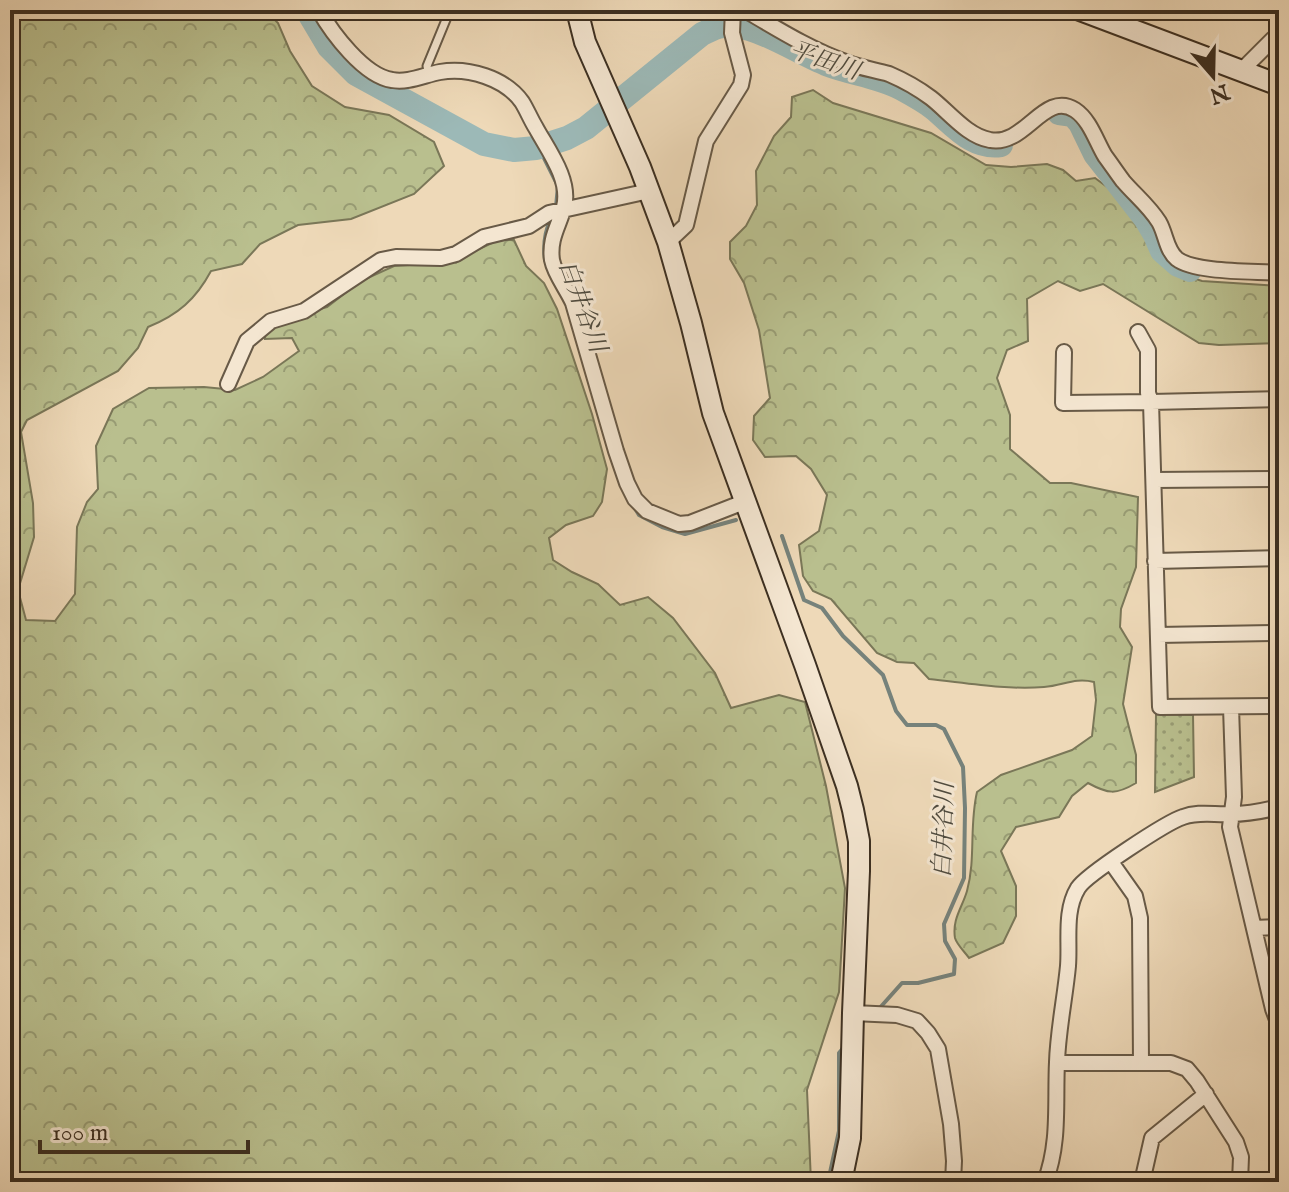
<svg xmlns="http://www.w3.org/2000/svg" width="1289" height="1192" font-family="'IM FELL English','Noto Serif JP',serif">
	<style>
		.forest { fill: url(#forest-crowns); stroke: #7a7758; stroke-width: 2 }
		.park { fill: url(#park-dots); stroke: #7a7758; stroke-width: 2 }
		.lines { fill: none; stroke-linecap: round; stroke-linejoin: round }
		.stream { stroke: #76827b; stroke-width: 4 }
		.river { stroke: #9cb9b7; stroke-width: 24 }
		.lane-casing { stroke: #685a47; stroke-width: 11 }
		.street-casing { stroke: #685a47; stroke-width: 18 }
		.secondary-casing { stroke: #3c2f21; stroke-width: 24 }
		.lane { stroke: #f4e6d1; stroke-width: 7 }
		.street { stroke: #f4e6d1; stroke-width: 14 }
		.secondary { stroke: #f4e6d1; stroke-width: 20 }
		.labels { text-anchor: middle; stroke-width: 6; stroke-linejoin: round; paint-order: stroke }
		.water-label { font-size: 24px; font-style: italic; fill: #4f4b3f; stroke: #f4e6d1 }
	</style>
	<defs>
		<pattern id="forest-crowns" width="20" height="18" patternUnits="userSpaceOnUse" patternTransform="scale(2)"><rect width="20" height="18" fill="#b9bf8e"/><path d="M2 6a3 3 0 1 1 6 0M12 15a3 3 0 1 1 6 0" fill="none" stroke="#989c74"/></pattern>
		<pattern id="park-dots" width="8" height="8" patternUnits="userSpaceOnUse" patternTransform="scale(2)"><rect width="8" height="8" fill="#b9bf8e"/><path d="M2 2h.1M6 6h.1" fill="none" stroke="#989c74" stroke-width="1.8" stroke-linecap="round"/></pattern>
	</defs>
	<rect width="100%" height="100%" fill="#eed9b8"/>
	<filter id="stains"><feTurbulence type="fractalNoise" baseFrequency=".0025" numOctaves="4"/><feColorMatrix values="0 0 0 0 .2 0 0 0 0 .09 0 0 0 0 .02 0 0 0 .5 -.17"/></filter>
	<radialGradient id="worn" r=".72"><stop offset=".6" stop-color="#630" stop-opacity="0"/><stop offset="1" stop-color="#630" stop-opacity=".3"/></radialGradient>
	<!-- forest -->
	<path class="forest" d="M10,10H265L278,23L290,51L312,86L345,107L389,115L434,142L444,166L414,194L351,219L298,225L260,244L242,264L211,271C196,299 178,315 148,327L138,348L118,371L27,420L21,432L33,503L34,537L18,590L26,620L55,621L75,594L77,527L87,502L98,489L96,446L113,409L149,388L204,387L235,390L263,377L299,351L292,338L265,339L266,324L327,307L361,281L394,266L441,263L471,253L498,240H514L526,266L544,283L557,309L592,414L607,469L602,502L593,516L566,525L549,538L553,560L572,572L598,584L620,605L648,597L673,618L715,673L731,708L779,695L805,702L826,786L845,888L839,992L807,1090L811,1182H10Z
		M813,90L833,103L931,133L986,165L1011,167L1047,164L1063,170L1076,181L1095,178L1130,204L1152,243L1171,271L1202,281L1279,286V343L1219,345L1199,343L1103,284L1080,291L1058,281L1027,299L1028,341L1007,350L997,378L1010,415V449L1050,483H1071L1138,497L1136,567L1121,609L1120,627L1132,647L1123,704L1136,755V783C1116,795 1108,794 1088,783L1072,796L1059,817L1016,827L1001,851L1016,886V916L1003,943L969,958C965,952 957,945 955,938C952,919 962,908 967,891C976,858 969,826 977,792L1001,775L1072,750L1092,736L1096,700L1094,682C1074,677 1063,686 1044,687C1006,690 967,683 929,679L914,663L897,662L877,653L831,599L813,591L803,576L799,545L819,531L827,495L811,469L796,456L765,457L753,440L754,416L770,398L759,330L744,283L730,259V242L746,226L757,205L756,171L774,136L791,117L792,97Z"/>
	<!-- park -->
	<path class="park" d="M1156,714L1193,715L1194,777L1155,792Z"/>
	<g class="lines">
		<!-- stream -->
		<path class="stream" d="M536,148L542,154L558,186L556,207
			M545,260C543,246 545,231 551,218
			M633,505L639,515L662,527L685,534L736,520
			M782,536L804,600L822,608L843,636L883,675L896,711L907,725H936L944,729L963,767L965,808L964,878L944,924L945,941L955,959L954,974L918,983H902L877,1011
			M828,1182L839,1131V1053L844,1047"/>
		<!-- river -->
		<path class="river" d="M307,10L329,47L356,74L484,144L514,150L536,148L567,138L586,128L702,34C714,28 722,24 736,26C762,29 801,54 826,64C852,74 878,76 902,89C913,95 924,101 933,108C954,125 971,149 1001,145
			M1059,113L1073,115L1080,123L1095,154L1145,218L1155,235L1162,251L1178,265L1190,270"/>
		<!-- lane casing -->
		<g class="lane-casing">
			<path id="lane" d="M429,75L427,66L450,10"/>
		</g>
		<!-- street casing -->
		<g class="street-casing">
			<path id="street" d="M319,10C332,33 364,76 392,80C408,83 424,75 440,72C468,67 505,78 522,102C527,110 531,120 536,128C548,150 571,180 564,207C559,226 549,238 552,260C555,275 567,289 573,303L616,451L627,483L635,499L647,511L679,524L690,523L744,502
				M745,10C779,30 811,50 848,63C861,68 875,70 889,74C903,80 919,89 931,98C949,112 967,136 990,140C1025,147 1044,90 1075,110C1090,120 1096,141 1105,156C1111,164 1117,173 1123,181C1135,195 1149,206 1159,222C1166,234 1166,250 1177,259C1195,273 1256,271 1279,273
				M1242,71L1247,65L1273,39H1279
				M668,242L686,225L706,141L741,85L743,75L732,33L733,10
				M1064,352L1063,403L1151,402L1148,393V350L1138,332
				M228,384L247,341L271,321L304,311L381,260L396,257L441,258L456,254L484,237L529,226L549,213L649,191
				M1279,399L1151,402L1160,707L1279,706
				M1154,480L1279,479
				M1155,561L1279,558
				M1158,635L1279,633
				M1231,707L1234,797L1230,827L1273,1009L1276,1017L1279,1020
				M1111,862L1135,896L1140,918L1141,1062
				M1254,928L1279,927
				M853,1013L897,1015L917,1021L928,1033L938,1049L951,1124L954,1161L953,1182
				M1057,1063H1171L1187,1069L1197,1081L1236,1142L1241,1157L1240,1182
				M1045,1182C1060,1143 1055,1103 1057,1062C1058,1030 1065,998 1068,966C1070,940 1064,911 1078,888C1086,875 1167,822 1183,817C1198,811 1215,815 1231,814C1247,814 1263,811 1279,807
				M1142,1182L1152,1138L1206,1094"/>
		</g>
		<!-- secondary casing -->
		<g class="secondary-casing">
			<path id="secondary" d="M577,10L585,42L640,167L668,242L691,323L713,413L805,665L847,786L853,810L859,841V871L853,1013L850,1138L841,1182
				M1080,10L1279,85"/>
		</g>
		<!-- lane -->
		<use href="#lane" class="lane"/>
		<!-- street -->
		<use href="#street" class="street"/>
		<!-- secondary -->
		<use href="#secondary" class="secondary"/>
	</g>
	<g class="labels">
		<!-- water labels -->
		<g class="water-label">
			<text transform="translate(825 60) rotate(19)" y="8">平田川</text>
			<text transform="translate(583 306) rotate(70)" y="8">白井谷川</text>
			<text transform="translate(943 830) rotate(-88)" y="8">白井谷川</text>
		</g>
	</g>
	<!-- margin -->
	<rect width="1289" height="1192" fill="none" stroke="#eed9b8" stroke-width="40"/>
	<rect x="12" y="12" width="1265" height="1168" fill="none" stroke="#3c2f21" stroke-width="4"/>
	<rect x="20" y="20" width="1249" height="1152" fill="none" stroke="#3c2f21" stroke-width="2"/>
	<!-- north arrow -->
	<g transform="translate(1213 76) rotate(160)" stroke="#f4e6d1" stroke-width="6" paint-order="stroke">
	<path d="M0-6L14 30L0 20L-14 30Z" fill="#3c2f21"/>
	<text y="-12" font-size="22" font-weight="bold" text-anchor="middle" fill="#3c2f21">N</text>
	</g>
	<!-- scale -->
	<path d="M40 1140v12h208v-12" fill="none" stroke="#3c2f21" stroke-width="4"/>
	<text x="52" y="1140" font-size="24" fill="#3c2f21" stroke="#f4e6d1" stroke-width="6" paint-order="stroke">100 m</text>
	<rect width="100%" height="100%" filter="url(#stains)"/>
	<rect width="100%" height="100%" fill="url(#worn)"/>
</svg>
